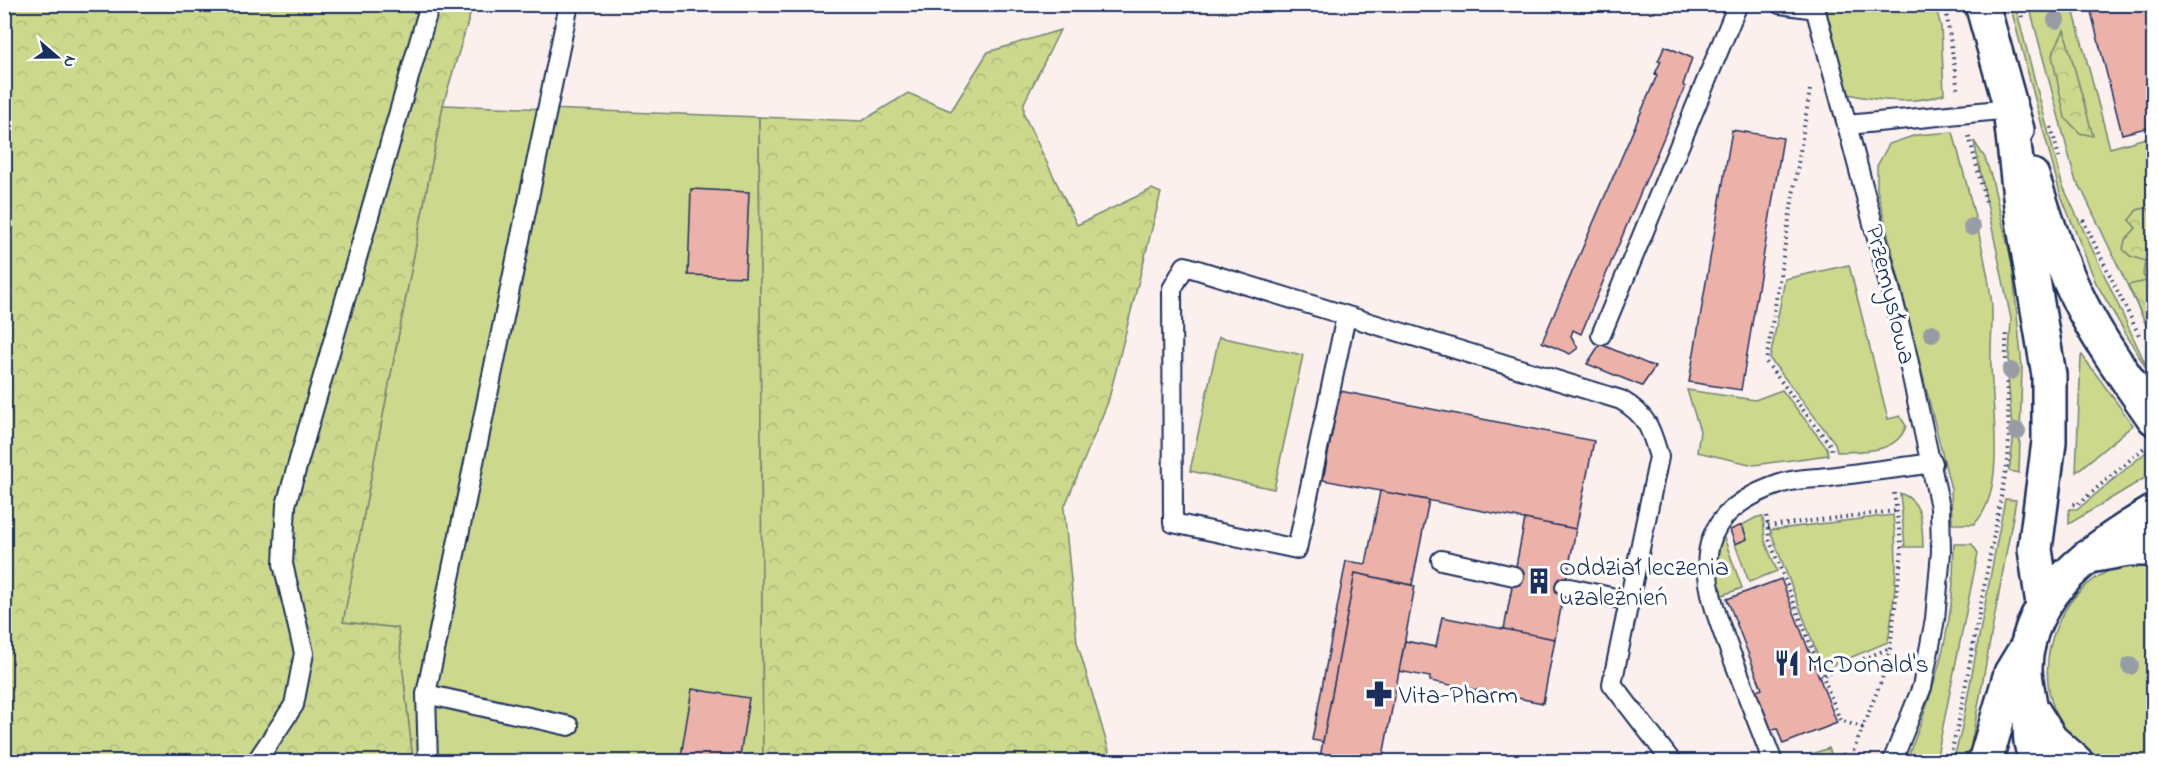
<svg xmlns="http://www.w3.org/2000/svg" width="2158" height="766" font-family="'Indie Flower',sans-serif">
	<style>
		.grass { fill: #ccd88c; stroke: #748475; stroke-width: 1.5 }
		.forest { fill: url(#forest-crowns); stroke: #748475; stroke-width: 1.5 }
		.building { fill: #ecb2a9; stroke: #1b2f5e; stroke-width: 1.5 }
		.lines { fill: none; stroke-linecap: round; stroke-linejoin: round }
		.lane-casing { stroke: #1b2f5e; stroke-width: 22 }
		.secondary-casing { stroke: #1b2f5e; stroke-width: 38 }
		.primary-casing { stroke: #1b2f5e; stroke-width: 38 }
		.path { stroke: #1b2f5e; stroke-width: 4; stroke-dasharray: 1.5 4.5; stroke-linecap: butt }
		.lane { stroke: #fff; stroke-width: 18 }
		.secondary { stroke: #fff; stroke-width: 33 }
		.primary { stroke: #fff; stroke-width: 33 }
		.tree { fill: #989da5 }
		.labels { text-anchor: middle; stroke-width: 6; stroke-linejoin: round; paint-order: stroke }
		.street-label { font-size: 26px; fill: #1b2f5e; stroke: #fff }
		.poi-label { font-size: 26px; fill: #1b2f5e; stroke: #fff; text-anchor: start }
	</style>
	<defs>
		<pattern id="forest-crowns" width="20" height="18" patternUnits="userSpaceOnUse" patternTransform="scale(1.5)"><rect width="20" height="18" fill="#ccd88c"/><path d="M2 6a3 3 0 1 1 6 0M12 15a3 3 0 1 1 6 0" fill="none" stroke="#afba7b"/></pattern>
	</defs>
	<rect width="100%" height="100%" fill="#fbf0ee"/>
	<filter id="ink" filterUnits="userSpaceOnUse"><feTurbulence type="fractalNoise" baseFrequency=".0167" numOctaves="2"/><feDisplacementMap in="SourceGraphic" scale="12" xChannelSelector="R" yChannelSelector="G"/><feConvolveMatrix kernelMatrix="1 2 1 2 8 2 1 2 1" color-interpolation-filters="sRGB"/></filter>
	<g filter="url(#ink)">
		<!-- grass -->
		<path class="grass" d="M1824,5H1935L1941,26L1944,94C1912,105 1876,101 1844,93Z
			M2010,5H2015L2062,184L2153,380L2096,283L2060,193Z
			M2029,5H2072L2110,148L2153,136V339L2080,186L2076,182Z
			M443,105L759,117L763,761H413L398,628L343,622Z
			M1953,132C1967,187 1983,241 1991,297C1994,320 1990,342 1991,365C1992,408 2007,493 1974,524H1952L1951,489L1877,190V166L1889,144L1916,135Z
			M1974,141L1985,158L1992,179L2012,263L2022,367L2019,473L2009,471L2013,442L2008,376L2011,319Z
			M1849,265L1888,419L1900,416L1906,426C1897,454 1862,451 1837,452L1835,443L1770,359L1785,279Z
			M1219,337L1303,355L1274,489L1190,471Z
			M2082,355L2133,425L2076,472L2081,357Z
			M1687,390L1755,400L1782,390L1827,448L1828,455L1754,465L1697,452L1700,431Z
			M2151,448L2153,453V473L2069,524V509H2078Z
			M1900,493C1924,502 1922,524 1923,547H1905Z
			M2005,499L2016,500L1968,761H1953L1961,732Z
			M1893,515C1899,559 1895,598 1888,642L1823,669L1770,530Z
			M1757,517H1763L1765,541L1777,571L1749,582L1735,544L1747,539L1742,525Z
			M1720,537L1724,538L1742,588L1720,596L1712,570Z
			M1954,544H1972L1978,553L1936,761H1906C1927,711 1944,659 1951,605C1954,585 1953,564 1954,544Z
			M2153,563V761C2140,761 2111,765 2099,761C2089,758 2081,748 2074,741C2014,676 2062,558 2153,563Z
			M1829,748L1832,757L1845,753V761H1792Z"/>
		<!-- forest -->
		<path class="forest" d="M4,5H473L443,105L343,622L398,628L413,761H5Z
			M1060,30L1024,103V115L1077,225L1152,189L1161,193L1108,402L1064,508L1077,642L1112,761H763L759,117L862,121L908,93L951,111L988,52Z
			M2064,30L2093,136L2080,133L2065,118L2052,55Z
			M2145,208L2153,210V339L2128,285L2147,281L2143,275L2145,261L2130,256L2123,249L2125,240L2136,228L2129,220L2137,210Z"/>
		<!-- building -->
		<path class="building" d="M2089,4H2154V126L2122,134Z
			M1665,46L1692,58L1683,85L1685,87L1581,334L1573,330L1571,336L1578,348L1570,354L1542,342L1657,75L1655,74L1661,61H1658Z
			M1732,130L1783,138L1741,390L1689,382Z
			M691,189L749,192L745,277L688,275Z
			M1600,344L1655,367L1642,386L1587,364Z
			M1340,391L1594,441L1576,529L1323,480Z
			M1380,491L1429,500L1412,585L1355,573L1323,742L1312,740L1346,561L1366,564Z
			M1525,519L1576,529L1555,639L1504,629Z
			M1742,525L1747,539L1735,544L1730,530Z
			M1355,573L1415,586L1382,762H1319Z
			M1781,579L1837,723L1783,744L1777,728L1771,730L1756,691L1762,689L1727,599Z
			M1442,617L1555,639L1543,703L1430,681V677L1399,671L1405,641L1436,647Z
			M692,689L749,698L739,762H680Z"/>
		<g class="lines">
			<!-- lane casing -->
			<g class="lane-casing">
				<path id="lane" d="M1780,4L1816,9
					M1814,4L1847,125
					M1346,316L1297,549L1173,523L1172,289L1185,266L1621,400C1647,415 1651,429 1659,457L1612,684L1672,762
					M1601,335L1738,4
					M1441,560L1514,576
					M1565,587L1629,601
					M426,694L569,726
					M256,762L294,705L304,653L283,564L286,505L430,4
					M428,762L426,694L569,4
					M1773,762C1760,729 1748,697 1735,664C1704,586 1678,518 1780,484C1795,478 1814,479 1829,477C1864,472 1899,468 1933,463
					M1892,762L1922,687L1935,619L1941,552L1940,507L1905,345L1847,125L2010,109"/>
			</g>
			<!-- secondary casing -->
			<g class="secondary-casing">
				<path id="secondary" d="M1985,762L2011,673L2028,645"/>
			</g>
			<!-- primary casing -->
			<g class="primary-casing">
				<path id="primary" d="M1982,4L2017,130
					M2010,109L2022,214L2049,375V442L2035,549L2043,604
					M2032,176C2048,226 2064,276 2090,321C2109,355 2132,386 2154,418
					M2095,555L2128,549H2154
					M2031,708L2051,740L2076,762
					M2039,762C2026,744 2032,724 2030,704C2028,692 2025,680 2025,668C2027,591 2095,548 2154,512"/>
			</g>
			<!-- path -->
			<path class="path" d="M1945,4L1958,91
				M2019,4L2022,18
				M1810,90L1766,362L1831,446L1832,452
				M2051,127L2059,157
				M1969,136L1986,202
				M2083,220L2139,335
				M2073,504L2077,505L2144,448
				M1767,516L1769,539L1840,720L1864,728
				M1768,526L1896,511
				M1819,677L1890,648
				M1849,762L1882,679L1890,648L1902,550L1894,493
				M1949,762L1959,720L2008,460C2011,417 2003,374 2007,330"/>
			<!-- lane -->
			<use href="#lane" class="lane"/>
			<!-- secondary -->
			<use href="#secondary" class="secondary"/>
			<!-- primary -->
			<use href="#primary" class="primary"/>
		</g>
		<!-- trees -->
		<g class="tree">
			<circle cx="2056" cy="20" r="9"/>
			<circle cx="1972" cy="227" r="9"/>
			<circle cx="1932" cy="333" r="9"/>
			<circle cx="2011" cy="371" r="9"/>
			<circle cx="2017" cy="431" r="9"/>
			<circle cx="2130" cy="666" r="9"/>
		</g>
	</g>
	<!-- icons -->
	<defs>
		<g id="building-bare" transform="scale(2.07)"><path d="M-4-6H4V6H1V3H-1V6H-4ZM-2.5-4.3h1.7v1.8h-1.7ZM.8-4.3h1.7v1.8H.8ZM-2.5-1h1.7V.8h-1.7ZM.8-1h1.7V.8H.8Z" fill="#1b2f5e" stroke="#fff" stroke-width="2.5" paint-order="stroke"/></g>
		<g id="restaurant-bare" transform="scale(2.07)"><path d="M-5-6h1v4h1v-4h1v4h1v-4h1v5L-1.5 .5V6h-2V.5L-5-1ZM5-6V6H3V1.5H1.5Q1.5-4 5-6Z" fill="#1b2f5e" stroke="#fff" stroke-width="2.5" paint-order="stroke"/></g>
		<g id="pharmacy-bare" transform="scale(2.07)"><path d="M-2-6h4v4h4v4h-4v4h-4v-4h-4v-4h4Z" fill="#1b2f5e" stroke="#fff" stroke-width="2.5" paint-order="stroke"/></g>
	</defs>
	<g fill-rule="evenodd">
		<use href="#building-bare" x="1539" y="581"/>
		<use href="#restaurant-bare" x="1787" y="663"/>
		<use href="#pharmacy-bare" x="1379" y="694"/>
	</g>
	<g class="labels">
		<!-- street labels -->
		<g class="street-label">
			<text transform="translate(1892 294) rotate(76)" y="9">Przemysłowa</text>
		</g>
		<!-- poi labels -->
		<g class="poi-label">
			<text x="1559" y="575">Oddział leczenia<tspan x="1559" dy="30">uzależnień</tspan></text>
			<text x="1807" y="672">McDonald's</text>
			<text x="1399" y="703">Vita-Pharm</text>
		</g>
	</g>
	<!-- margin -->
	<rect width="2158" height="766" fill="none" stroke="#fff" stroke-width="24"/>
	<rect x="12" y="12" width="2134" height="742" fill="none" stroke="#1b2f5e" stroke-width="2" filter="url(#ink)"/>
	<!-- north arrow -->
	<g transform="translate(57 57) rotate(110)" stroke="#ffffff" stroke-width="4.5" paint-order="stroke">
	<path d="M0-4.5L10 22L0 15L-10 22Z" fill="#1b2f5e"/>
	<text y="-9" font-size="16" font-weight="bold" text-anchor="middle" fill="#1b2f5e">N</text>
	</g>
</svg>
